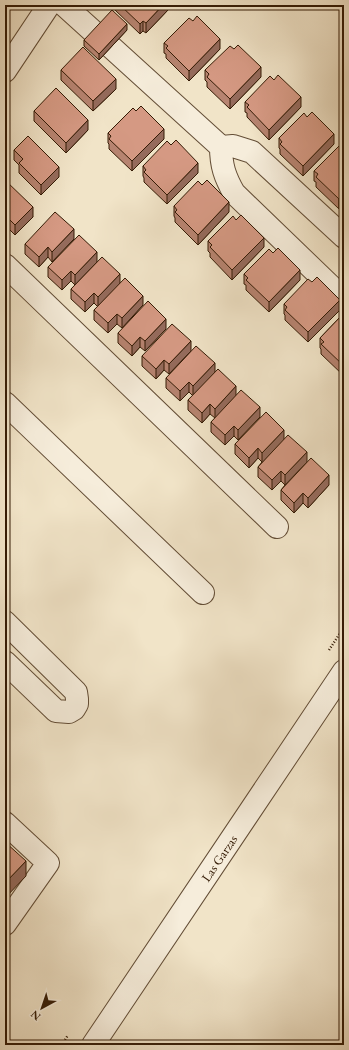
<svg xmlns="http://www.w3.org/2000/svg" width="349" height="1050" font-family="'EB Garamond',serif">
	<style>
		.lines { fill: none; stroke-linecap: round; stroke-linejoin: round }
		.minor-casing { stroke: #634d36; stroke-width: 24 }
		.path { stroke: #341b05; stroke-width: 2.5; stroke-dasharray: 1 2; stroke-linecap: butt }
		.minor { stroke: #f6eddb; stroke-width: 22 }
		.wall { fill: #b78471; stroke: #341b05 }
		.shaded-wall { fill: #956b5c; stroke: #341b05 }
		.building { fill: #d59983; stroke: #341b05 }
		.labels { text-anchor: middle; stroke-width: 3.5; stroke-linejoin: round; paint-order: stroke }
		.street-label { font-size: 13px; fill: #341b05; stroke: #f6eddb }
	</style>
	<rect width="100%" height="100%" fill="#f1e4c8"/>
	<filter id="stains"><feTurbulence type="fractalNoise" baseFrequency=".005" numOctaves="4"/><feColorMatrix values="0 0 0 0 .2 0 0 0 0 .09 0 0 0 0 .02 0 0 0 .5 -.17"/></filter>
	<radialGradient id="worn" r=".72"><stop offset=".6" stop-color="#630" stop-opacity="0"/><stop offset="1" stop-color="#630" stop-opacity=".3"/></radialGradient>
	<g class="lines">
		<!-- minor casing -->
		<g class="minor-casing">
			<path id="minor" d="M64,5L96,34
				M111,47L221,147L233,146L252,152L344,237
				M5,71L49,5
				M221,147C221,166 225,177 234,193L344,299
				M5,265L277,527
				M5,403L203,593
				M5,622L76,692L77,699V704L74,709L69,712L56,711L5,662
				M5,823L48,863L5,924
				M93,1045L344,671"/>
		</g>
		<!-- path -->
		<path class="path" d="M329,650L344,627
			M62,1045L68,1035"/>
		<!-- minor -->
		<use href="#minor" class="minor"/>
	</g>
	<!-- wall -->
	<path class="wall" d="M114,5H168V10L146,33L143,31L140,34L114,9Z
		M127,30L99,60L84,46V40Z
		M164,43L220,49L189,81L166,58V54L164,53Z
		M61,70L116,89L93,111L61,80Z
		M205,70L261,77L230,109L207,87V82L205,80Z
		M245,102L301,107L269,140L247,117V113L245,112Z
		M34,111L88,130L66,153L34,121Z
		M108,133L164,139L132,171L109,149V144L108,143Z
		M279,138L334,144L303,176L280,154V149L279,148Z
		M339,146V209L316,187V182L314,181V171Z
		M14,150L59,177L41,195L19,173V165L14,160Z
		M143,166L198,173L167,204L144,182V178L143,176Z
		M5,180L33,217L15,235L5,225Z
		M174,206L229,212L198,245L175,222V218L174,216Z
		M74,239L52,262L48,257L39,267L25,254V244Z
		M208,241L264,247L232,280L210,257V253L208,251Z
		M97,262L143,305L122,328L117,324L108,333L94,320V310L98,307L94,303L85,312L71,299V289L75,285L71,281L62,290L48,277V267Z
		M244,274L300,280L269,312L246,290V285L244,284Z
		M284,304L340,310L308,342L285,320V315L284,314Z
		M344,313V376L321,354V349L320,348V338Z
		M166,329L145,351L140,347L132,356L118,343V333Z
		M191,351L169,374L164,370L156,379L142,366V356Z
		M215,372L236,395L260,417L238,440L234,436L225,445L211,432V422L215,418L210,414L202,423L188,410V400L193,396L189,392L180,401L166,388V378Z
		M284,439L329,485L308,508L303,503L294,513L281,500V490L285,485L281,481L272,490L258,477V467L262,462L258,458L249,468L235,454V444Z"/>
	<!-- shaded-wall -->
	<path class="shaded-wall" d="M163,5H168V10L146,33V23Z
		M143,21V31L140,34V24Z
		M127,24V30L99,60V54Z
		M220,39V49L189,81V71Z
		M261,67V77L230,109V99Z
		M116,79V89L93,111V101Z
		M301,97V107L269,140V130Z
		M88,120V130L66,153V143Z
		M164,129V139L132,171V161Z
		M334,134V144L303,176V166Z
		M198,163V173L167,204V195Z
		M59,167V177L41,195V185Z
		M344,194V204L339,209V199Z
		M229,202V212L198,245V235Z
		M33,207V217L15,235V225Z
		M74,229V239L52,262V252Z
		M264,238V247L232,280V270Z
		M48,247V257L39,267V257Z
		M97,252V262L75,285V275Z
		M300,270V280L269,312V302Z
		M71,271V281L62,290V280Z
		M120,274V284L98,307V297Z
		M94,293V303L85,312V302Z
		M143,296V305L122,328V318Z
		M340,300V310L308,342V332Z
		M117,314V324L108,333V323Z
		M166,319V329L145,351V341Z
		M140,337V347L132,356V346Z
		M191,341V351L169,374V364Z
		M164,360V370L156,379V369Z
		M215,363V373L193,396V386Z
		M189,382V392L180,401V391Z
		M236,386V396L215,419V409Z
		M210,404V414L202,423V413Z
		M260,407V417L238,440V430Z
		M234,426V436L225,445V435Z
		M284,430V440L262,463V453Z
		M258,448V458L249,468V458Z
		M307,452V462L285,485V475Z
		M281,471V481L272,490V480Z
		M329,475V485L308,508V498Z
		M303,493V503L294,513V503Z
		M26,861V876L5,898V883Z"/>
	<!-- building -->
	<path class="building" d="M120,5H163L146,23L143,21L140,24Z
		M112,10L127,24L99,54L84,40Z
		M197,16L220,39L189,71L166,48L168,46L164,43L189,18L193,21Z
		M238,45L261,67L230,99L207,77L209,74L205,70L230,46L234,49Z
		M83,47L116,79L93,101L61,70Z
		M278,75L301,97L269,130L247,107L249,105L245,102L270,76L274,80Z
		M56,88L88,120L66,143L34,111Z
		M141,106L164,129L132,161L109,139L111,136L108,133L133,108L136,111Z
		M312,112L334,134L303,166L280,144L282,142L279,138L304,113L307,117Z
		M28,136L59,167L41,185L19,163L23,159L14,150Z
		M176,140L198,163L167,195L144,172L146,170L143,166L167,141L171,145Z
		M339,146L343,149L344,148V194L339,199L316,177L318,174L314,171Z
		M5,180L33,207L15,225L5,215Z
		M207,180L229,202L198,235L175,212L177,210L174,206L198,181L202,185Z
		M55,212L74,229L52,252L48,247L39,257L25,244Z
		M241,215L264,238L232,270L210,247L212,245L208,241L233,216L236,220Z
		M79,235L97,252L75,275L71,271L62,280L48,267Z
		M278,248L300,270L269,302L246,280L248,278L244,274L269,249L273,253Z
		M102,257L120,274L98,297L94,293L85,302L71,289Z
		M317,277L340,300L308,332L285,310L287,307L284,304L308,279L312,282Z
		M125,278L143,296L122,318L117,314L108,323L94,310Z
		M148,301L166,319L145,341L140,337L132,346L118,333Z
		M344,313V366L321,344L324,342L320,338Z
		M172,324L191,341L169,364L164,360L156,369L142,356Z
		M196,346L215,363L193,386L189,382L180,391L166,378Z
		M218,369L236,386L215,409L210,404L202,413L188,400Z
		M241,390L260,407L238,430L234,426L225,435L211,422Z
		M266,412L284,430L262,453L258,448L249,458L235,444Z
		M288,435L307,452L285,475L281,471L272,480L258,467Z
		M311,458L329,475L308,498L303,493L294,503L281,490Z
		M5,842L26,861L5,883Z"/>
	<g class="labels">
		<!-- street labels -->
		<g class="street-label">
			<text transform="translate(219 858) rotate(-56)" y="5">Las Garzas</text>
		</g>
	</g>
	<!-- margin -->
	<rect width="349" height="1050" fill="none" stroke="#f1e4c8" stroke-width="20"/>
	<rect x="6" y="6" width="337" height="1038" fill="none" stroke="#341b05" stroke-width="2"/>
	<rect x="10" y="10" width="329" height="1030" fill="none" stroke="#341b05"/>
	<!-- north arrow -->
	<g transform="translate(42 1008) rotate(220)" stroke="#f6eddb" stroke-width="3" paint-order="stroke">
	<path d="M0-3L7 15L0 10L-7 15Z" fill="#341b05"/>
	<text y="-6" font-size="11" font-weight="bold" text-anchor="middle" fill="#341b05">N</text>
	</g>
	<rect width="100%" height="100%" filter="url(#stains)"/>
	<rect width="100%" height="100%" fill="url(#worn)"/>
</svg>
